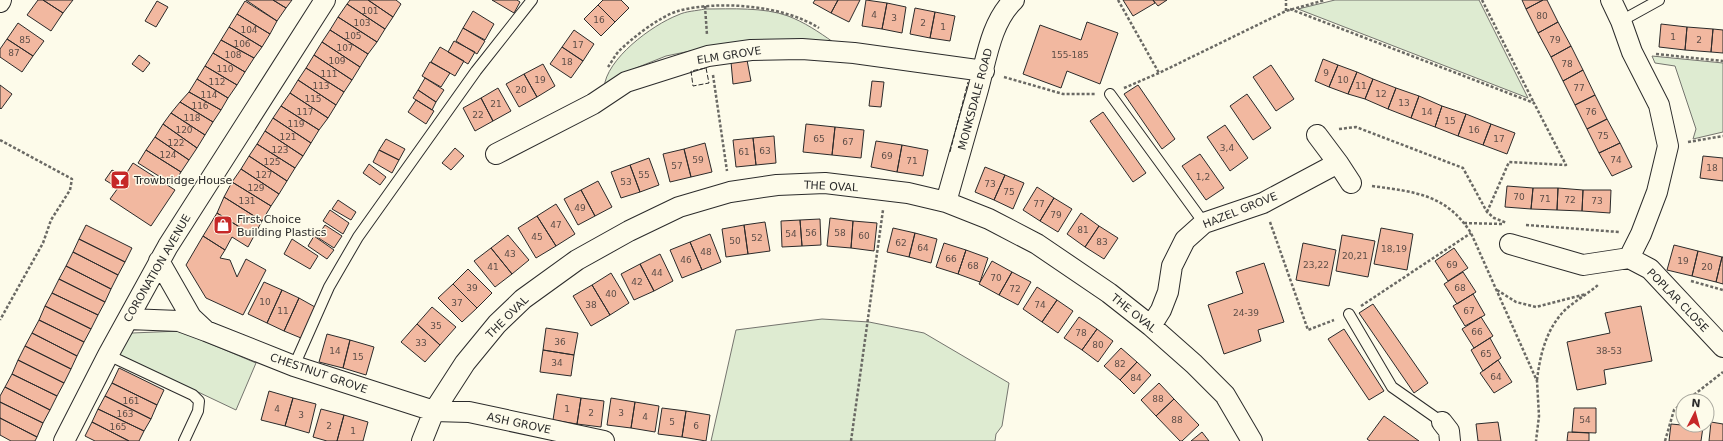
<svg xmlns="http://www.w3.org/2000/svg" width="1723" height="441" font-family="'DejaVu Sans',sans-serif">
	<style>
		.green { fill: #deebd1; stroke: #74746e }
		.building { fill: #f2b8a0; stroke: #2b2b2b }
		.lines { fill: none; stroke-linecap: round; stroke-linejoin: round }
		.lane-casing { stroke: #2b2b2b; stroke-width: 12 }
		.street-casing { stroke: #2b2b2b; stroke-width: 22 }
		.path { stroke: #6a6964; stroke-width: 2.5; stroke-dasharray: 3 2; stroke-linecap: butt }
		.lane { stroke: #fdfbea; stroke-width: 10 }
		.street { stroke: #fdfbea; stroke-width: 20 }
		.fence { stroke: #2b2b2b; stroke-width: 1; stroke-dasharray: 5 2; stroke-linecap: butt }
		.labels { text-anchor: middle; stroke-width: 3; stroke-linejoin: round; paint-order: stroke }
		.number-label { font-size: 9px; fill: #5d4e48 }
		.street-label { font-size: 11px; fill: #2b2b2b; stroke: #fdfbea }
		.poi-label { font-size: 11px; fill: #2b2b2b; stroke: #fdfbea; text-anchor: start }
	</style>
	<rect width="100%" height="100%" fill="#fdfbea"/>
	<!-- green -->
	<path class="green" d="M1335,0H1479L1528,98L1298,9Z
		M705,9C731,9 764,7 788,16C804,22 819,32 833,42L765,40L695,50L666,56L631,70L604,88C606,59 652,25 678,15C686,11 696,11 705,9Z
		M1652,56L1723,63V132L1693,139L1696,129L1675,66L1655,63Z
		M822,319L869,322L924,333L1009,383L1002,426L996,434L995,441H711L736,330Z
		M180,331L256,363L236,410L118,354L132,333Z"/>
	<!-- building -->
	<path class="building" d="M38,0H43L63,13L51,31L27,15Z
		M43,0H73L63,13Z
		M246,0H273L286,8L277,21Z
		M273,0H292L286,8Z
		M350,0H368L393,17L385,29L347,4Z
		M368,0H396L401,4L393,17Z
		M492,0H517L520,2L514,13Z
		M603,0H621L629,8L615,22L598,5Z
		M815,0H838L831,13L813,3Z
		M838,0H860L849,22L831,13Z
		M866,0L887,3L882,29L862,26Z
		M1123,0H1153L1155,3L1133,16Z
		M1153,0H1167L1158,6Z
		M1522,0H1543L1526,9Z
		M1543,0H1547L1558,22L1538,33L1526,9Z
		M157,1L168,7L156,27L145,21Z
		M245,1L277,21L270,34L237,14Z
		M887,3L906,7L902,33L882,29Z
		M347,4L385,29L377,42L338,17Z
		M598,5L615,22L601,36L584,19Z
		M915,8L935,12L930,38L910,34Z
		M473,11L494,24L485,40L463,28Z
		M935,12L955,16L950,41L930,38Z
		M237,14L270,34L262,47L229,27Z
		M338,17L377,42L368,54L330,30Z
		M1087,22L1118,33L1100,84L1067,71L1061,88L1023,74L1040,25L1081,40Z
		M1558,22L1571,46L1551,57L1538,33Z
		M18,23L44,41L33,56L7,39Z
		M1661,24L1687,27L1685,50L1659,47Z
		M229,27L262,47L254,58L221,40Z
		M1687,27L1713,29L1711,52L1685,50Z
		M463,28L485,41L477,54L456,41Z
		M1713,29L1723,30V53L1711,52Z
		M330,30L368,54L360,67L322,42Z
		M574,30L594,44L583,61L562,47Z
		M7,39L33,56L22,72L0,57V49Z
		M221,40L254,58L245,72L213,53Z
		M454,41L475,52L468,64L448,52Z
		M322,42L360,67L352,80L314,55Z
		M1571,46L1583,70L1563,81L1551,57Z
		M440,47L464,61L455,76L431,62Z
		M562,47L583,61L571,78L550,64Z
		M213,53L245,72L237,85L205,66Z
		M139,55L150,63L143,72L132,64Z
		M314,55L352,80L344,92L306,68Z
		M1323,59L1338,65L1329,87L1315,81Z
		M747,60L751,81L733,84L731,62Z
		M430,62L450,73L441,87L422,76Z
		M543,64L555,86L537,97L524,74Z
		M1271,65L1294,99L1276,111L1253,77Z
		M1338,65L1357,72L1348,94L1329,87Z
		M205,66L237,85L228,98L197,79Z
		M306,68L344,92L336,105L298,80Z
		M1583,70L1595,95L1575,105L1563,81Z
		M1357,72L1373,79L1365,99L1348,94Z
		M524,74L537,97L519,107L506,84Z
		M425,78L444,90L436,102L418,90Z
		M197,79L228,98L221,110L189,92Z
		M1373,79L1396,88L1388,109L1365,99Z
		M298,80L336,105L328,118L290,93Z
		M872,81L884,82L881,107L869,106Z
		M0,85L12,94L1,109L0,108Z
		M1138,85L1175,139L1162,149L1124,94Z
		M498,88L511,111L493,121L481,98Z
		M1396,88L1419,96L1411,118L1388,109Z
		M418,90L436,102L432,110L413,98Z
		M189,92L221,110L213,122L180,102Z
		M290,93L328,118L319,130L281,106Z
		M1247,94L1271,128L1253,140L1230,106Z
		M1595,95L1607,119L1587,129L1575,105Z
		M1419,96L1442,106L1435,127L1411,118Z
		M481,98L493,121L475,131L463,108Z
		M416,100L434,111L426,124L408,112Z
		M180,102L213,122L205,135L171,113Z
		M281,106L319,130L311,143L273,118Z
		M1442,106L1466,114L1458,136L1435,127Z
		M1103,112L1146,173L1133,182L1090,121Z
		M171,113L205,135L197,148L163,124Z
		M1466,114L1491,124L1483,145L1458,136Z
		M273,118L311,143L303,156L265,131Z
		M1607,119L1620,143L1599,153L1587,129Z
		M163,124L197,148L189,160L155,137Z
		M806,124L835,127L832,155L803,152Z
		M1491,124L1515,133L1507,154L1483,145Z
		M1225,125L1248,158L1230,171L1207,137Z
		M835,127L864,130L861,158L832,155Z
		M265,131L303,156L295,168L257,144Z
		M774,136L776,163L756,165L753,138Z
		M155,137L189,160L181,172L146,150Z
		M753,138L756,165L736,167L733,140Z
		M386,139L405,149L399,160L379,150Z
		M876,141L902,145L897,172L871,167Z
		M705,143L712,172L691,177L684,149Z
		M1620,143L1632,167L1612,176L1599,153Z
		M257,144L295,168L287,181L249,156Z
		M902,145L928,150L923,176L897,172Z
		M455,148L464,156L451,170L442,163Z
		M684,149L691,177L670,182L663,154Z
		M146,150L181,172L173,185L138,163Z
		M379,150L399,160L392,173L373,162Z
		M1200,154L1224,188L1206,200L1182,166Z
		M249,156L287,181L279,194L241,169Z
		M1703,156L1723,158V181L1700,178Z
		M649,158L659,185L640,192L630,165Z
		M133,163L175,190L151,226L110,199L118,188L105,180L112,170L124,177Z
		M369,164L386,177L380,185L363,173Z
		M630,165L640,192L621,198L611,172Z
		M985,167L1005,175L994,200L975,192Z
		M241,169L279,194L271,206L232,182Z
		M1005,175L1024,183L1013,209L994,200Z
		M598,181L612,207L595,216L581,190Z
		M232,182L271,206L262,221L224,197Z
		M1507,186L1533,188L1531,209L1505,207Z
		M1037,187L1054,198L1040,221L1023,210Z
		M1533,188H1558L1557,210L1531,209Z
		M1558,188L1583,190L1582,211L1557,210Z
		M581,190L595,216L578,225L564,199Z
		M1583,190H1611L1610,213L1582,211Z
		M224,197L262,221L254,236L217,213Z
		M1054,198L1072,209L1058,232L1040,221Z
		M338,200L356,212L351,220L332,209Z
		M556,204L575,234L556,246L537,216Z
		M330,210L349,223L343,234L323,221Z
		M217,213L254,236L248,247L232,237L225,250L203,236Z
		M1081,213L1099,226L1085,247L1067,234Z
		M537,216L556,246L536,258L518,228Z
		M830,218L853,221L851,248L827,246Z
		M820,219L821,245L802,246L800,220Z
		M800,220L802,246L782,247L781,221Z
		M853,221L877,223L874,251L851,248Z
		M765,222L770,251L748,254L744,225Z
		M86,225L132,248L125,262L79,239Z
		M325,225L342,236L334,248L317,237Z
		M744,225L748,254L726,257L722,229Z
		M1099,226L1118,238L1104,259L1085,247Z
		M893,228L915,233L909,257L887,252Z
		M1381,228L1413,234L1407,270L1374,264Z
		M915,233L937,239L931,263L909,257Z
		M710,234L721,262L702,270L690,242Z
		M508,235L529,260L512,274L491,248Z
		M1342,235L1375,241L1368,277L1336,271Z
		M203,236L225,250L220,258L230,260L237,277L246,259L266,270L243,315L206,298L186,265Z
		M314,236L334,250L327,259L308,246Z
		M79,239L125,262L118,275L73,252Z
		M292,239L318,256L310,269L284,254Z
		M690,242L702,270L682,278L670,250Z
		M944,243L966,250L958,274L936,267Z
		M1303,243L1336,250L1329,286L1296,280Z
		M1674,245L1698,251L1692,276L1667,270Z
		M491,248L512,274L495,287L474,261Z
		M1454,248L1468,268L1448,281L1435,261Z
		M966,250L988,258L980,282L958,274Z
		M1698,251L1722,257L1716,282L1692,276Z
		M73,252L118,275L111,289L66,266Z
		M660,254L673,281L654,291L640,264Z
		M1722,257H1723V284L1716,282Z
		M992,261L1012,272L999,295L979,284Z
		M1264,263L1284,322L1258,330L1261,341L1224,354L1208,305L1243,293L1236,272Z
		M640,264L654,291L634,300L621,274Z
		M66,266L111,289L105,302L59,279Z
		M468,269L492,293L477,308L453,284Z
		M1012,272L1031,282L1018,305L999,295Z
		M1463,272L1476,292L1457,304L1444,284Z
		M611,273L629,303L610,315L592,285Z
		M59,279L105,302L98,315L52,293Z
		M264,282L282,290L267,323L248,314Z
		M453,284L477,308L462,322L438,298Z
		M592,285L610,315L591,326L573,296Z
		M1037,287L1057,300L1042,322L1023,309Z
		M282,290L299,298L284,331L267,323Z
		M52,293L98,315L91,329L45,306Z
		M1473,294L1485,315L1465,326L1453,306Z
		M299,298L315,307L301,338L284,331Z
		M1057,300L1073,311L1058,333L1042,322Z
		M1373,304L1428,383L1414,393L1359,313Z
		M45,306L91,329L84,342L39,320Z
		M1641,306L1652,361L1604,370L1606,384L1577,390L1567,342L1610,333L1605,313Z
		M432,307L456,327L440,345L417,324Z
		M1079,317L1097,329L1082,350L1064,338Z
		M1481,317L1493,336L1474,348L1462,329Z
		M39,320L84,342L77,356L32,333Z
		M417,324L440,345L425,362L401,342Z
		M546,328L578,333L574,355L543,350Z
		M1097,329L1113,341L1098,362L1082,350Z
		M1344,329L1384,391L1369,400L1328,339Z
		M32,333L77,356L71,369L25,346Z
		M327,334L350,340L343,368L319,362Z
		M1490,338L1501,358L1483,371L1471,350Z
		M350,340L374,347L366,375L343,368Z
		M25,346L71,369L64,383L18,360Z
		M1121,348L1137,362L1120,380L1104,366Z
		M543,350L574,355L571,376L540,372Z
		M18,360L64,383L57,396L12,374Z
		M1498,360L1512,382L1494,393L1480,373Z
		M1137,362L1151,375L1134,394L1120,380Z
		M119,368L164,390L157,405L112,383Z
		M12,374L57,396L50,410L5,387Z
		M112,383L157,405L151,419L105,396Z
		M1159,383L1174,399L1156,416L1141,400Z
		M5,387L50,410L43,423L0,402V396Z
		M269,391L293,398L285,426L261,420Z
		M557,394L581,398L577,424L553,420Z
		M105,396L151,419L144,431L98,409Z
		M293,398L316,404L309,433L285,426Z
		M581,398L604,401L601,427L577,424Z
		M611,398L635,402L631,428L607,425Z
		M1174,399L1199,425L1182,441H1180L1156,416Z
		M0,402L43,423L37,437L0,418Z
		M635,402L659,406L655,432L631,428Z
		M662,408L686,411L682,437L658,434Z
		M1574,408H1596V433L1572,432Z
		M98,409L144,431L139,441H129L92,422Z
		M321,409L344,415L337,441H327L313,437Z
		M686,411L710,415L706,441L682,437Z
		M344,415L368,422L363,441H337Z
		M1384,416L1419,441H1370L1367,439Z
		M0,418L37,437L35,441H11L0,435Z
		M92,422L129,441H95L85,436Z
		M1498,422L1501,441H1478L1476,424Z
		M1711,422L1723,424V441H1709Z
		M1671,424L1703,427L1701,441H1669Z
		M1202,432L1209,441H1191Z
		M1568,432L1589,433V441H1567Z"/>
	<g class="lines">
		<!-- lane casing -->
		<g class="lane-casing">
			<path id="lane" d="M1621,21L1659,0
				M1110,94L1204,223
				M1349,314L1392,387L1442,422
				M108,355L193,395L199,401L198,411L184,441
				M294,366L329,287L358,237L476,71L532,0"/>
		</g>
		<!-- street casing -->
		<g class="street-casing">
			<path id="street" d="M1611,0L1621,21L1632,52L1659,105L1668,146L1657,192L1641,234L1629,258L1650,269L1723,347
				M0,2L1,0
				M1317,135L1338,163
				M496,154L593,104L626,82L708,56L751,50L802,49L854,53L984,71
				M946,202C956,166 967,129 977,93C986,62 990,23 1014,0
				M1510,244L1583,265L1629,258
				M128,319L179,321L206,331L191,317L159,261
				M1151,326L1161,310L1168,292L1172,266L1185,240L1204,223L1263,203L1338,163L1351,183
				M206,331L294,366L434,411L469,412L604,441
				M1442,422L1449,431L1450,441
				M64,441L108,355L168,246L325,0
				M422,441L434,411L465,363L497,324L523,299L577,260L629,231L679,207L730,192L777,185L825,183L908,193L946,202L989,219L1037,244L1109,293L1151,326L1194,364L1225,395L1252,441"/>
		</g>
		<!-- path -->
		<path class="path" d="M1118,0L1159,73
			M1482,0L1534,103
			M705,6L707,35
			M1290,9L1534,103L1566,165L1509,162L1487,212
			M1286,11V0
			M1656,54L1723,61
			M608,67C611,63 614,57 618,52C632,38 659,17 678,11C718,0 783,5 819,28
			M713,75L727,171
			M1004,77L1063,94H1095
			M1124,88L1159,73L1286,11L1325,0
			M1339,129L1356,127L1463,168L1487,212L1494,218L1507,223
			M0,140L72,179L70,190L51,220L43,243L0,320
			M1688,142L1723,136
			M1372,186C1415,192 1446,194 1471,233L1537,381L1539,416L1536,441
			M1270,222L1308,330L1334,320
			M1464,223L1503,224
			M1526,225L1619,232
			M1691,281L1723,290
			M1497,290L1516,302L1536,307L1586,294
			M1361,306L1471,233
			M1537,380C1540,355 1546,330 1564,311C1573,302 1588,294 1599,284
			M1686,401L1723,372
			M851,441L883,210
			M1665,441L1674,410L1683,403"/>
		<!-- lane -->
		<use href="#lane" class="lane"/>
		<!-- street -->
		<use href="#street" class="street"/>
		<!-- fence -->
		<path class="fence" d="M706,68L709,83L693,86L691,71Z
			M950,152L968,82"/>
	</g>
	<!-- icons -->
	<defs>
		<g id="bar-square" transform="scale(1)"><rect x="-9" y="-9" width="18" height="18" rx="4" fill="#c62828" stroke="#fdfbea"/><path d="M-6-5H6L.8 .8V4.5H3.5V6h-7V4.5H-.8V.8Z" fill="#fff"/></g>
		<g id="shop-square" transform="scale(1)"><rect x="-9" y="-9" width="18" height="18" rx="4" fill="#c62828" stroke="#fdfbea"/><path d="M-5-2.5h2.3a2.7 3.5 0 0 1 5.4 0H5L5.5 6h-11ZM-1.5-2.5h3a1.5 2.3 0 0 0-3 0Z" fill="#fff"/></g>
	</defs>
	<g fill-rule="evenodd">
		<use href="#bar-square" x="120" y="180"/>
		<use href="#shop-square" x="223" y="225"/>
	</g>
	<g class="labels">
		<!-- number labels -->
		<g class="number-label">
			<text x="370" y="14">101</text>
			<text x="874" y="18">4</text>
			<text x="1542" y="19">80</text>
			<text x="894" y="21">3</text>
			<text x="599" y="23">16</text>
			<text x="362" y="26">103</text>
			<text x="923" y="26">2</text>
			<text x="943" y="30">1</text>
			<text x="249" y="33">104</text>
			<text x="353" y="39">105</text>
			<text x="1673" y="40">1</text>
			<text x="25" y="43">85</text>
			<text x="1555" y="43">79</text>
			<text x="1699" y="43">2</text>
			<text x="242" y="47">106</text>
			<text x="578" y="48">17</text>
			<text x="345" y="51">107</text>
			<text x="14" y="56">87</text>
			<text x="233" y="58">108</text>
			<text x="1070" y="58">155-185</text>
			<text x="337" y="64">109</text>
			<text x="567" y="65">18</text>
			<text x="1567" y="67">78</text>
			<text x="225" y="72">110</text>
			<text x="1326" y="76">9</text>
			<text x="329" y="77">111</text>
			<text x="540" y="83">19</text>
			<text x="1343" y="83">10</text>
			<text x="217" y="85">112</text>
			<text x="321" y="89">113</text>
			<text x="1361" y="89">11</text>
			<text x="1579" y="91">77</text>
			<text x="521" y="93">20</text>
			<text x="1381" y="97">12</text>
			<text x="209" y="98">114</text>
			<text x="313" y="102">115</text>
			<text x="1404" y="106">13</text>
			<text x="496" y="107">21</text>
			<text x="200" y="109">116</text>
			<text x="305" y="115">117</text>
			<text x="1427" y="115">14</text>
			<text x="1591" y="115">76</text>
			<text x="478" y="118">22</text>
			<text x="192" y="121">118</text>
			<text x="1450" y="124">15</text>
			<text x="296" y="127">119</text>
			<text x="184" y="133">120</text>
			<text x="1474" y="133">16</text>
			<text x="1603" y="139">75</text>
			<text x="288" y="140">121</text>
			<text x="819" y="142">65</text>
			<text x="1499" y="142">17</text>
			<text x="848" y="145">67</text>
			<text x="176" y="146">122</text>
			<text x="1227" y="151">3,4</text>
			<text x="280" y="153">123</text>
			<text x="765" y="154">63</text>
			<text x="744" y="155">61</text>
			<text x="168" y="158">124</text>
			<text x="887" y="159">69</text>
			<text x="698" y="163">59</text>
			<text x="1616" y="163">74</text>
			<text x="912" y="164">71</text>
			<text x="272" y="165">125</text>
			<text x="677" y="169">57</text>
			<text x="1712" y="171">18</text>
			<text x="264" y="178">127</text>
			<text x="644" y="178">55</text>
			<text x="1203" y="180">1,2</text>
			<text x="626" y="185">53</text>
			<text x="990" y="187">73</text>
			<text x="256" y="191">129</text>
			<text x="1009" y="195">75</text>
			<text x="1519" y="200">70</text>
			<text x="1545" y="202">71</text>
			<text x="1570" y="203">72</text>
			<text x="247" y="204">131</text>
			<text x="1597" y="204">73</text>
			<text x="1039" y="207">77</text>
			<text x="580" y="211">49</text>
			<text x="1056" y="218">79</text>
			<text x="556" y="228">47</text>
			<text x="1083" y="233">81</text>
			<text x="811" y="236">56</text>
			<text x="840" y="236">58</text>
			<text x="791" y="237">54</text>
			<text x="864" y="239">60</text>
			<text x="537" y="240">45</text>
			<text x="757" y="241">52</text>
			<text x="735" y="244">50</text>
			<text x="1102" y="245">83</text>
			<text x="901" y="246">62</text>
			<text x="923" y="251">64</text>
			<text x="1394" y="252">18,19</text>
			<text x="706" y="255">48</text>
			<text x="510" y="257">43</text>
			<text x="1355" y="259">20,21</text>
			<text x="951" y="262">66</text>
			<text x="686" y="263">46</text>
			<text x="1683" y="264">19</text>
			<text x="1316" y="268">23,22</text>
			<text x="1452" y="268">69</text>
			<text x="973" y="269">68</text>
			<text x="493" y="270">41</text>
			<text x="1707" y="270">20</text>
			<text x="657" y="276">44</text>
			<text x="996" y="281">70</text>
			<text x="637" y="285">42</text>
			<text x="472" y="291">39</text>
			<text x="1460" y="291">68</text>
			<text x="1015" y="292">72</text>
			<text x="611" y="297">40</text>
			<text x="265" y="305">10</text>
			<text x="457" y="306">37</text>
			<text x="591" y="308">38</text>
			<text x="1040" y="308">74</text>
			<text x="283" y="314">11</text>
			<text x="1469" y="314">67</text>
			<text x="1246" y="316">24-39</text>
			<text x="436" y="329">35</text>
			<text x="1477" y="335">66</text>
			<text x="1081" y="336">78</text>
			<text x="560" y="345">36</text>
			<text x="421" y="346">33</text>
			<text x="1098" y="348">80</text>
			<text x="335" y="354">14</text>
			<text x="1609" y="354">38-53</text>
			<text x="1486" y="357">65</text>
			<text x="358" y="360">15</text>
			<text x="557" y="366">34</text>
			<text x="1120" y="367">82</text>
			<text x="1496" y="380">64</text>
			<text x="1136" y="381">84</text>
			<text x="1158" y="402">88</text>
			<text x="131" y="404">161</text>
			<text x="277" y="412">4</text>
			<text x="567" y="412">1</text>
			<text x="591" y="416">2</text>
			<text x="621" y="416">3</text>
			<text x="125" y="417">163</text>
			<text x="301" y="418">3</text>
			<text x="645" y="420">4</text>
			<text x="1177" y="423">88</text>
			<text x="1585" y="423">54</text>
			<text x="672" y="425">5</text>
			<text x="329" y="429">2</text>
			<text x="696" y="429">6</text>
			<text x="118" y="430">165</text>
			<text x="353" y="434">1</text>
		</g>
		<!-- street labels -->
		<g class="street-label">
			<text transform="translate(729 55) rotate(-9)" y="4">ELM GROVE</text>
			<text transform="translate(975 99) rotate(-75)" y="4">MONKSDALE ROAD</text>
			<text transform="translate(831 186) rotate(3)" y="4">THE OVAL</text>
			<text transform="translate(1240 210) rotate(-22)" y="4">HAZEL GROVE</text>
			<text transform="translate(157 268) rotate(-60)" y="4">CORONATION AVENUE</text>
			<text transform="translate(1678 300) rotate(46)" y="4">POPLAR CLOSE</text>
			<text transform="translate(1134 313) rotate(39)" y="4">THE OVAL</text>
			<text transform="translate(507 317) rotate(-45)" y="4">THE OVAL</text>
			<text transform="translate(319 373) rotate(19)" y="4">CHESTNUT GROVE</text>
			<text transform="translate(519 423) rotate(12)" y="4">ASH GROVE</text>
		</g>
		<!-- poi labels -->
		<g class="poi-label">
			<text x="134" y="184">Trowbridge House</text>
			<text x="237" y="223">First Choice<tspan x="237" dy="13">Building Plastics</tspan></text>
		</g>
	</g>
	<!-- north arrow -->
	<g transform="translate(1695 413) rotate(6)"><circle r="19" fill="#fdfbea" stroke="#a9a89e"/>
	<path d="M0-3L7 15L0 10L-7 15Z" fill="#c62828"/>
	<text y="-6" font-size="11" font-weight="bold" text-anchor="middle" fill="#2b2b2b">N</text>
	</g>
</svg>
